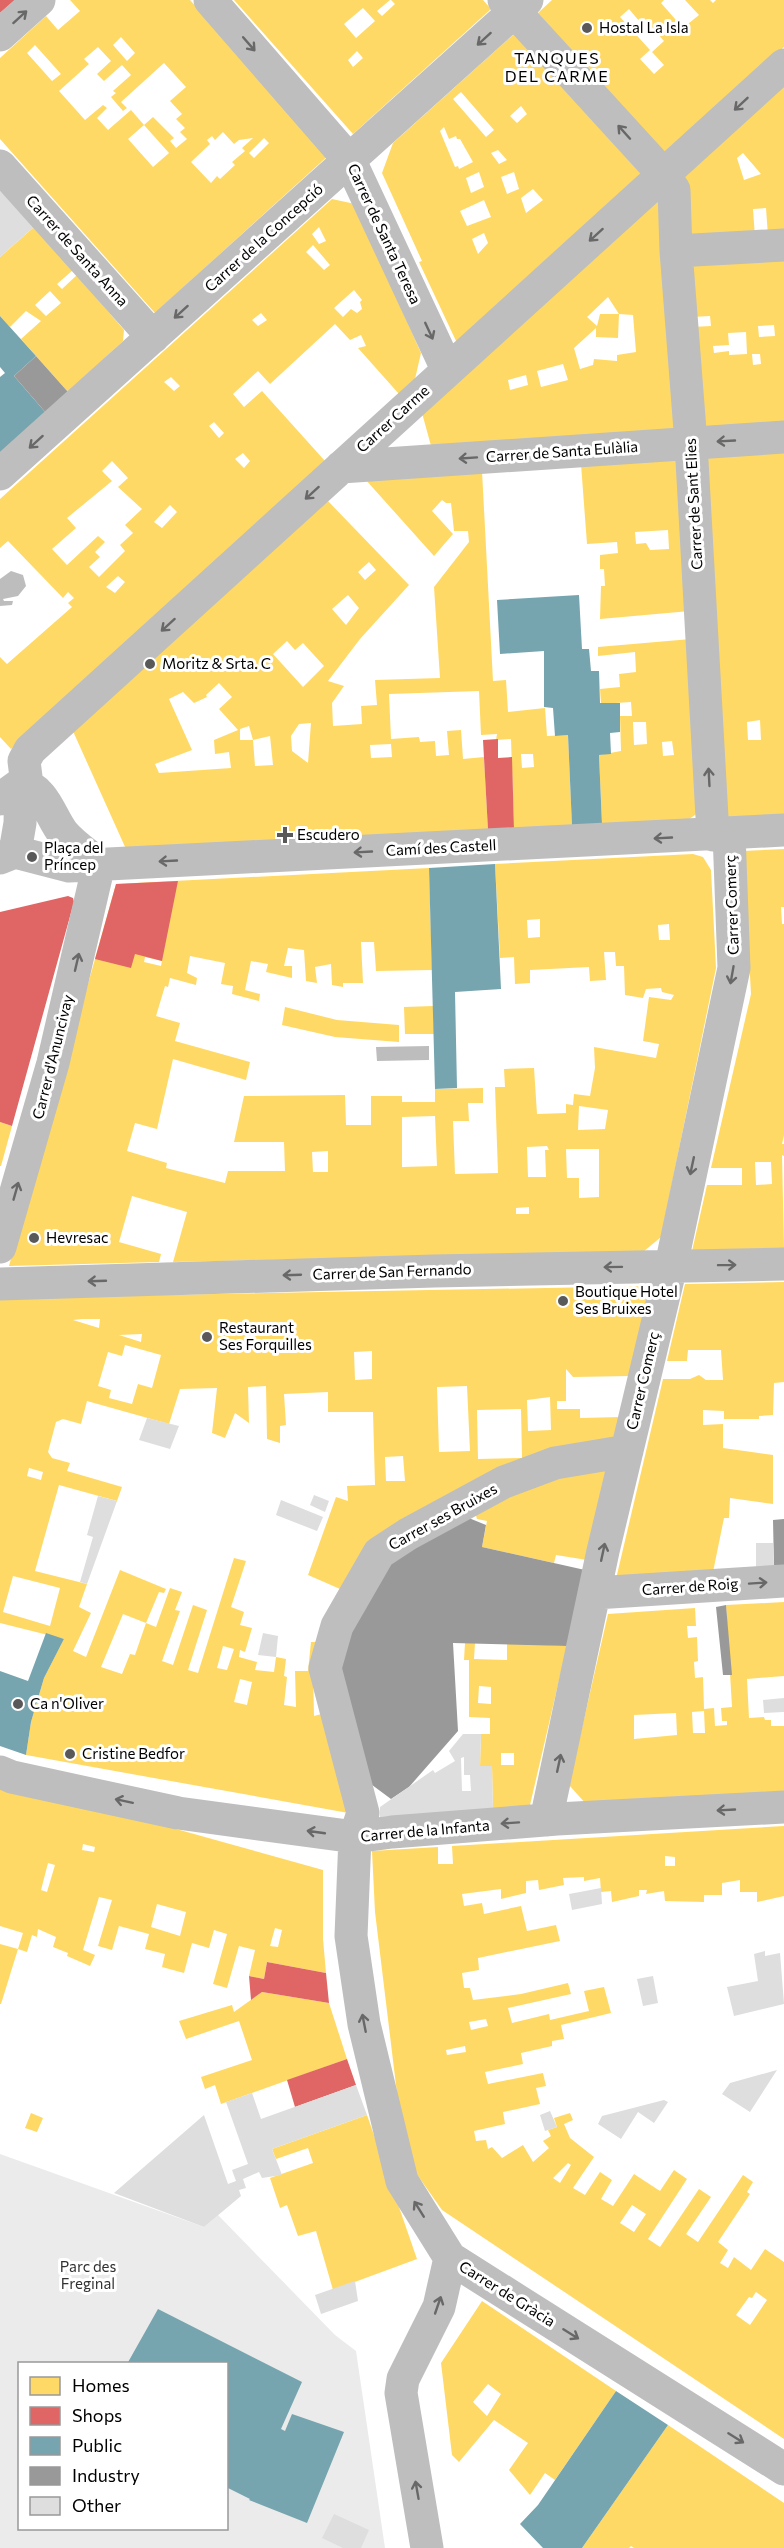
<svg xmlns="http://www.w3.org/2000/svg" width="784" height="2548" font-family="Commissioner,sans-serif">
	<style>
		.green { fill: #ebebeb; fill-rule: evenodd }
		.water { fill: #bdbdbd }
		.homes { fill: #ffd966; fill-rule: evenodd }
		.shops { fill: #e06666 }
		.public { fill: #76a5af }
		.industry { fill: #999 }
		.building { fill: #dedede; fill-rule: evenodd }
		.lines { fill: none; stroke-linecap: round; stroke-linejoin: round }
		.minor { stroke: #bebebe; stroke-width: 33 }
		.oneway { stroke: #686868 }
		.poi-dot { fill: #595959; stroke: #fff; stroke-width: 2 }
		.labels { text-anchor: middle; stroke-width: 6; stroke-linejoin: round; paint-order: stroke }
		.poi-label { font-size: 15px; fill: #000; stroke: #fff; text-anchor: start }
		.street-label { font-size: 15px; fill: #000; stroke: #fff }
		.park-label { font-size: 15px; fill: #313131; stroke: #fff }
		.neighbourhood-label { font-size: 16px; letter-spacing: 1.5px; fill: #000; stroke: #fff }
	</style>
	<rect width="100%" height="100%" fill="#fff"/>
	<!-- green -->
	<path class="green" d="M0,2154L204,2227L218,2215L335,2335L356,2351L385,2548H0ZM20,2364H226V2528H20Z"/>
	<!-- water -->
	<path class="water" d="M11,571L23,575L26,586L18,596L3,599L4,601H13L12,605L0,606V579Z
		M429,1046V1060L377,1061L376,1047Z"/>
	<!-- homes -->
	<path class="homes" d="M70,0H190L329,155L155,313L0,139V58L46,16L58,30L80,11ZM121,37L135,53L127,61L113,45ZM35,45L61,74L52,81L27,53ZM98,47L111,61L97,74L104,81L122,65L131,75L113,91L116,93L111,97L123,111L127,108L121,102L164,63L186,87L170,101L182,114L176,119L185,128L180,132L187,139L176,148L170,141L174,138L153,117L144,125L169,153L153,167L128,139L144,125L131,110L108,130L97,118L107,108L103,105L85,120L59,91L89,64L84,59ZM223,132L234,144L239,140L253,138L242,148L245,151L232,162L235,165L220,179L217,176L211,183L191,162L210,144L207,140L212,136L215,140ZM264,138L269,143L254,158L249,153Z
		M234,0H390L377,11L382,16L395,4L391,0H483L491,9L353,134ZM363,8L375,21L356,38L344,24ZM357,51L363,58L353,67L348,60Z
		M552,0H664L661,3L683,28L699,15L685,0H710L713,3L716,0H784V47L664,155L538,13ZM629,9L640,22L644,18L664,41L652,52L664,65L654,74L640,59L650,50L620,17Z
		M514,34L642,175L457,343L419,262L422,261L382,173L393,143ZM461,92L494,130L486,137L453,99ZM521,106L527,114L517,123L510,116ZM444,127L449,139L456,136L457,139H460L473,162L459,169L458,166L455,167L440,131ZM498,150L507,160L499,164L491,153ZM479,172L484,187L471,193L466,178ZM514,172L519,189L507,194L501,177ZM533,189L543,200L526,213L521,198ZM484,200L491,217L467,226L460,211ZM484,233L488,243L478,254L472,239Z
		M784,84V235L768,236L766,208L753,209L755,237L687,241L683,177ZM743,153L761,174L744,180L737,158Z
		M661,195L679,434L433,453L422,413ZM608,297L619,314L633,315L636,352L617,355V361L594,359L593,365L580,369L574,348L596,328V337L618,338L619,314H600L597,326L587,317ZM563,364L568,380L541,387L537,371ZM526,375L528,385L510,390L508,380Z
		M332,199L355,204L421,353L415,379L399,394L358,348L366,346L361,335L350,340L335,324L270,384L258,371L233,394L244,407L262,391L325,461L11,749L0,737V657L7,664L72,607L68,603L74,598L68,592L63,598L8,541L0,548V499ZM319,227L326,241L319,244L312,234ZM313,245L330,265L324,270L306,252ZM354,290L362,300L360,302L362,309L357,313L351,309L343,317L334,308ZM261,313L267,320L258,326L252,320ZM171,377L180,386L174,391L164,382ZM214,422L224,433L219,438L209,426ZM243,453L250,461L244,468L235,459ZM112,461L128,478L118,487L142,509L125,525L133,533L120,545L125,551L99,577L89,567L100,557L95,552L105,542L98,536L67,565L52,549L76,528L67,518L112,481L102,471ZM170,505L177,512L162,528L154,522ZM118,576L125,582L115,593L106,587Z
		M34,227L73,270L57,284L62,289L77,275L124,330L123,341L68,392L21,339L41,321L26,311L10,327L0,316V257ZM50,291L61,303L46,316L35,305Z
		M784,257V427L715,431L702,424L692,327L711,326L710,316L692,317L688,263ZM774,325L775,336L759,337L758,326ZM746,332L747,354L729,355V351L714,353L713,346L729,345L728,333ZM752,354H760L761,364L753,365Z
		M784,450V815L722,818L701,456ZM760,720L761,740H748L747,722Z
		M681,457L690,611L600,619L601,586H605L604,569H600V555L618,553L617,542L587,544L581,464ZM668,530L669,549L650,550L646,543L636,544L635,532Z
		M482,471L493,681L506,680L508,712L545,708L547,736L568,735L572,826L514,829L511,739L496,740L497,734L481,735L479,691L389,694L391,739L419,737L420,742L435,741L436,756L449,755L447,731L461,730L463,759L484,757L488,830L126,849L72,729L326,499L409,585L360,639L328,681L344,686L332,703L333,726L362,724L361,706L377,705L375,680L440,678L434,587L469,542L468,531H454L451,503H446L442,500L432,511L453,534L434,556L365,479ZM369,562L376,570L365,580L358,572ZM348,595L359,608L346,625L332,609ZM287,641L295,650L303,643L324,666L303,687L273,654ZM219,683L232,697L219,709L238,730L214,740L215,754L229,752L231,768L159,773L155,764L192,750L169,699L183,692L194,703L207,697L206,695ZM311,723L308,763L292,751L291,736L299,724ZM249,726L253,740L270,736L273,765L255,766L253,740H240V729ZM391,744L392,757L371,758L370,745ZM521,754H533L534,767L522,768Z
		M691,639L699,812L688,820L602,824L599,755L621,751L620,716H632L631,702L601,704L600,689L620,687L619,674L636,672L635,652L598,656V647ZM633,722H646L647,744L634,745ZM672,741L674,755L663,756L662,742Z
		M784,849V907H781L782,924H784V1135L782,1144H784V1156L782,1155L784,1249L692,1251L707,1185H742V1168H711L751,994L743,851ZM755,1162H771L772,1184L756,1185Z
		M693,854L703,857L711,870L716,968L661,1237L643,1252L173,1262L187,1212L132,1196L119,1242L161,1254L159,1262L9,1266L116,884L429,868L432,970L376,971L374,942H361L363,983H343V987L332,985L331,964L315,967L317,983L306,981L304,950L288,948L284,966H292V978L266,972L268,964L251,961L245,990L260,994L259,1001L232,994L233,986L221,984L225,963L190,956L187,973L197,978L196,985L170,978L168,987L165,986L156,1016L180,1023L175,1041L250,1062L246,1080L173,1059L157,1129L135,1123L127,1151L167,1163L166,1168L225,1183L228,1171H285L284,1142H234L244,1096L345,1095L346,1125H371V1096H402V1102H435V1089L483,1088V1103H468L469,1121H453L455,1174L498,1173L495,1087H505L504,1069L534,1068L537,1114L566,1113V1104L573,1105L574,1094L590,1096L595,1068L594,1047L656,1058L659,1044L643,1041L649,997L671,1000L674,995L662,992L661,988L646,989L643,998L625,995L624,966H616L615,952H604L606,980L590,981L589,967L530,970V983L515,984L514,957L500,958L495,864ZM540,919V937L528,938L527,920ZM669,924L670,940H659L658,925ZM145,957L162,961L161,966L144,962ZM579,1106L608,1110L605,1129L578,1130ZM435,1116L437,1166L402,1167V1117ZM547,1146L549,1150H545L546,1177H528L527,1147ZM566,1149H599V1197L579,1198V1178H567ZM328,1151V1172H313L312,1152ZM529,1207V1214H516V1208Z
		M433,1006L434,1034H405L404,1007Z
		M285,1007L337,1020L399,1025V1042L335,1037L282,1025Z
		M0,1122L12,1126L1,1166H0Z
		M784,1282V1382L774,1383L773,1415L759,1416V1419H724V1411L703,1410V1425L723,1424V1448L773,1455V1504L730,1498L729,1518H724L713,1572L616,1579L663,1379H690L699,1375L706,1380H723L721,1350H688L687,1361H667L685,1284Z
		M651,1286L630,1376L573,1377L566,1369V1401H557V1409H580V1418L621,1417L614,1446L552,1458L347,1592L308,1575L336,1497L348,1501L347,1486L375,1485L373,1412H328V1392L284,1394L286,1425L280,1426V1443L267,1439L266,1386L248,1387L249,1423L235,1413L225,1438L212,1433L217,1388L180,1389L169,1424L87,1401L81,1424L63,1419L56,1422L48,1452L52,1458L70,1463L67,1471L122,1487L117,1501L59,1485L35,1571L87,1584L79,1607L91,1613L73,1651L86,1657L120,1570L166,1589L164,1593L159,1592L146,1623L123,1614L101,1667L122,1674L130,1654L135,1655L146,1623L156,1627L170,1588L182,1592L175,1610L180,1611L162,1661L173,1665L193,1605L207,1610L188,1670L198,1673L234,1558L246,1561L231,1607L244,1612L240,1625L252,1628L245,1652L240,1650L239,1657L257,1662L255,1670L274,1672L276,1657L286,1659L284,1676L287,1677L284,1705L296,1707L295,1671H308L311,1642H323L313,1670L314,1716L329,1712L354,1814L26,1755L31,1722L44,1678L64,1639L0,1623V1298ZM100,1319L99,1328L73,1320L82,1319ZM142,1334L141,1342L119,1335ZM125,1345L161,1355L152,1388L138,1384L132,1404L109,1398L111,1390L98,1386L108,1352L122,1356ZM372,1351V1379L355,1380L354,1352ZM467,1386L470,1451L439,1452L437,1387ZM550,1397L551,1430L528,1431L527,1400ZM521,1409L522,1458L478,1459L477,1410ZM403,1456L405,1481H386L385,1457ZM29,1468L43,1472L41,1480L27,1476ZM13,1576L60,1588L50,1626L3,1612ZM223,1646L234,1649L227,1670L217,1668ZM240,1679L252,1682L247,1705L234,1702ZM83,1698L94,1702L91,1709L80,1705Z
		M611,1457L587,1560L556,1555L554,1563L482,1547L487,1521L477,1519L473,1505Z
		M784,1602V1676L747,1679L749,1718L764,1717L765,1720H771V1726H784V1794L587,1805L569,1785L608,1614L695,1608L696,1626H687L688,1638L697,1637L698,1661L694,1662L695,1678L703,1677L704,1709L714,1708L715,1726L727,1725V1721H722L721,1708L732,1707L726,1605ZM704,1711L705,1733H693L692,1712ZM676,1713L677,1735L634,1739V1715Z
		M465,1643H475L474,1659L507,1660V1643L567,1646L530,1805L493,1810L492,1766H480L481,1734H490V1718L469,1717V1660H464ZM479,1686L491,1687V1704L478,1703ZM501,1753H514V1765H501Z
		M0,1780L323,1870V1939L326,1973L267,1962L264,1979L249,1976L255,1950L239,1946L227,1988L213,1984L227,1934L214,1930L209,1948L192,1943L184,1973L162,1967L165,1954L145,1949L149,1934L119,1926L112,1950L98,1946L112,1900L99,1897L83,1950L95,1955L90,1966L67,1956L68,1953L53,1947L56,1937L38,1929L37,1937L32,1935L27,1952L18,1949L23,1933L0,1926ZM83,1844L95,1847L94,1852L82,1850ZM48,1863L55,1865L47,1892L41,1890ZM157,1904L186,1912L180,1936L151,1927ZM275,1928L282,1930L278,1947L270,1946Z
		M784,1826V1896L757,1902V1892H740V1880L722,1883V1895H704V1902L665,1901L664,1891L646,1894L647,1890H639V1896L612,1902L611,1891L601,1892L600,1878L584,1881V1877L563,1878L564,1885L539,1890L538,1880L526,1881V1893L501,1899V1889L462,1894L464,1906L482,1903L484,1914L521,1906L527,1931L556,1925L560,1941L478,1958L479,1970L462,1973L464,1988H470L473,2000L521,1994L568,1983L571,1994L508,2008L512,2023L549,2014L550,2020L589,2011L584,1991L604,1987L611,2013L561,2025L564,2039L552,2041V2046L521,2053L523,2064L485,2072L488,2084L543,2073L546,2086L536,2088L540,2104L503,2112L505,2124L474,2131L476,2141L486,2140L488,2149L492,2147L502,2158L523,2145L533,2162L549,2148L543,2141L551,2136L548,2130L557,2127L554,2118L570,2113L573,2120L564,2124L570,2138L594,2157L573,2188L585,2195L600,2172L612,2180L601,2199L613,2206L634,2174L660,2191L674,2170L687,2179L648,2239L660,2247L699,2189L711,2197L686,2234L698,2242L743,2175L753,2182L747,2192L750,2194L718,2242L728,2250L720,2263L728,2268L734,2257L751,2270L765,2249L784,2262V2439L442,2210L411,2166L404,2142L396,2085L375,1912L372,1851L438,1847V1864H453L452,1846ZM665,1856L675,1857V1866H665ZM486,2019L488,2026L471,2030L469,2022ZM465,2046L466,2052L447,2055L446,2050ZM568,2163L571,2165L560,2183L553,2178ZM632,2205L646,2214L634,2232L620,2223ZM756,2292L767,2300L750,2325L736,2315L749,2297L752,2298Z
		M0,1944L18,1949L1,2004H0Z
		M262,1992L329,2003L347,2059L221,2104L215,2085L205,2089L201,2077L252,2060L239,2021L186,2039L179,2021L232,2005L234,2012Z
		M31,2113L43,2118L37,2132L25,2128Z
		M367,2115L417,2259L333,2290L316,2231L298,2236L287,2205L280,2208L270,2178L313,2163L308,2148L276,2159L272,2149Z
		M482,2301L616,2391L555,2480L545,2473L530,2495L509,2470L528,2443L494,2420L459,2462L452,2455L441,2363ZM488,2384L501,2394L487,2416L473,2402Z
		M668,2425L784,2503V2548H634L631,2546L629,2548H582Z"/>
	<!-- shops -->
	<path class="shops" d="M0,0H15L0,13Z
		M498,739V758L512,757L514,829L488,830L483,740Z
		M178,881L162,961L135,954L131,968L95,959L116,884Z
		M68,896L73,898L74,902L12,1126L0,1122V912Z
		M267,1962L326,1973L329,2003L262,1992L251,2000L249,1976L264,1979Z
		M347,2059L356,2085L295,2107L287,2080Z"/>
	<!-- public -->
	<path class="public" d="M0,316L36,356L14,376L46,413L0,454V377L5,373L0,367Z
		M579,595L582,649H589L591,671H599L600,703H620V732L610,733L611,754L599,755L602,824L572,826L568,735L555,736L553,708L544,707V651L500,654L497,600Z
		M495,864L501,989L455,992L457,1088L435,1089L429,868Z
		M46,1633L64,1639L44,1678L31,1722L26,1755L0,1746V1671L28,1681Z
		M158,2309L302,2382L281,2429L285,2431L292,2414L344,2432L307,2523L249,2500L250,2499L226,2487V2364H127Z
		M616,2391L668,2425L582,2548H543L520,2524L538,2505Z"/>
	<!-- industry -->
	<path class="industry" d="M36,356L68,392L46,413L14,376Z
		M459,1514L486,1525L482,1547L585,1570L567,1646L453,1643L458,1731L409,1787L391,1799L360,1776L332,1672L378,1566Z
		M784,1519V1567L774,1568L773,1520Z
		M726,1605L732,1675H723L716,1607Z"/>
	<!-- building -->
	<path class="building" d="M0,189L34,227L0,257Z
		M147,1418L179,1426L170,1449L139,1440Z
		M314,1495L329,1501L325,1512L310,1505Z
		M98,1496L117,1501L87,1584L80,1582L93,1537L87,1535Z
		M281,1500L323,1517L317,1531L276,1515Z
		M756,1543H773L774,1568L756,1569Z
		M263,1633L278,1636L276,1657L258,1655Z
		M784,1698V1712L764,1713L763,1700Z
		M463,1734H481L480,1766H492L493,1810L380,1817V1807L433,1770L435,1773L455,1761L449,1751ZM464,1757V1775H470L471,1791H462L461,1758Z
		M601,1888L602,1904L572,1910L569,1894Z
		M765,1951V1956L780,1953L784,2004L734,2016L727,1987L758,1981L754,1954Z
		M653,1976L658,2003L643,2006L637,1979Z
		M777,2070L750,2112L722,2094L730,2083Z
		M356,2085L367,2115L272,2149L282,2175L262,2178L259,2172L243,2179L246,2188L239,2190L241,2196L204,2227L114,2193L204,2115L228,2184L236,2181L232,2170L248,2164L226,2102L252,2093L261,2119Z
		M664,2100L668,2102L654,2123L638,2112L621,2139L598,2124L602,2116Z
		M550,2111L557,2127L545,2131L540,2115Z
		M355,2281L358,2301L321,2314L315,2295Z
		M334,2514L369,2530L361,2548H343L322,2538Z"/>
	<g class="lines">
		<!-- minor -->
		<path class="minor" d="M210,0L350,161L447,369
			M504,0L664,175L674,190L676,251L691,443L713,835
			M0,35L39,0
			M0,166L153,337
			M676,251L784,245
			M341,467L784,437
			M0,474L527,0
			M27,785L24,761L30,750L784,65
			M0,799L21,784C45,789 50,816 63,833C73,845 87,854 99,864
			M15,852L20,823L21,784
			M0,858L15,852L69,866L784,830
			M0,1247L53,1063L99,864
			M0,1284L434,1271L784,1264
			M627,1451L555,1463L504,1482L408,1534L379,1553L337,1626L325,1668L363,1813L355,1837L351,1936L364,2024L402,2181L450,2258L784,2469
			M595,1593L784,1581
			M0,1772L12,1777L178,1813L355,1837L392,1832L557,1819L784,1807
			M546,1820L603,1551L671,1266L734,968L729,833
			M427,2548L401,2393L403,2379L439,2307L450,2258"/>
	</g>
	<!-- one-way arrows -->
	<defs><path id="oneway-shaft" d="M-6 0H5M1.5-3L5.5 0L1.5 3" fill="none" stroke-width="1.6" stroke-linecap="round" stroke-linejoin="round" transform="scale(1.5)"/></defs>
	<g class="oneway">
		<use href="#oneway-shaft" transform="translate(20 17) rotate(-42)"/>
		<use href="#oneway-shaft" transform="translate(484 39) rotate(138)"/>
		<use href="#oneway-shaft" transform="translate(249 44) rotate(49)"/>
		<use href="#oneway-shaft" transform="translate(741 104) rotate(137)"/>
		<use href="#oneway-shaft" transform="translate(624 132) rotate(-132)"/>
		<use href="#oneway-shaft" transform="translate(596 235) rotate(138)"/>
		<use href="#oneway-shaft" transform="translate(181 312) rotate(138)"/>
		<use href="#oneway-shaft" transform="translate(429 331) rotate(65)"/>
		<use href="#oneway-shaft" transform="translate(726 441) rotate(177)"/>
		<use href="#oneway-shaft" transform="translate(36 442) rotate(138)"/>
		<use href="#oneway-shaft" transform="translate(468 458) rotate(176)"/>
		<use href="#oneway-shaft" transform="translate(312 493) rotate(138)"/>
		<use href="#oneway-shaft" transform="translate(168 625) rotate(138)"/>
		<use href="#oneway-shaft" transform="translate(709 777) rotate(-93)"/>
		<use href="#oneway-shaft" transform="translate(663 838) rotate(177)"/>
		<use href="#oneway-shaft" transform="translate(363 852) rotate(177)"/>
		<use href="#oneway-shaft" transform="translate(168 861) rotate(177)"/>
		<use href="#oneway-shaft" transform="translate(77 962) rotate(-77)"/>
		<use href="#oneway-shaft" transform="translate(732 975) rotate(100)"/>
		<use href="#oneway-shaft" transform="translate(692 1166) rotate(102)"/>
		<use href="#oneway-shaft" transform="translate(16 1191) rotate(-74)"/>
		<use href="#oneway-shaft" transform="translate(727 1265) rotate(-1)"/>
		<use href="#oneway-shaft" transform="translate(613 1267) rotate(179)"/>
		<use href="#oneway-shaft" transform="translate(292 1275) rotate(178)"/>
		<use href="#oneway-shaft" transform="translate(97 1281) rotate(178)"/>
		<use href="#oneway-shaft" transform="translate(603 1552) rotate(-78)"/>
		<use href="#oneway-shaft" transform="translate(758 1583) rotate(-4)"/>
		<use href="#oneway-shaft" transform="translate(559 1763) rotate(-78)"/>
		<use href="#oneway-shaft" transform="translate(124 1801) rotate(-168)"/>
		<use href="#oneway-shaft" transform="translate(726 1810) rotate(177)"/>
		<use href="#oneway-shaft" transform="translate(510 1823) rotate(176)"/>
		<use href="#oneway-shaft" transform="translate(316 1832) rotate(-172)"/>
		<use href="#oneway-shaft" transform="translate(364 2023) rotate(-101)"/>
		<use href="#oneway-shaft" transform="translate(419 2209) rotate(-122)"/>
		<use href="#oneway-shaft" transform="translate(438 2305) rotate(-71)"/>
		<use href="#oneway-shaft" transform="translate(571 2334) rotate(32)"/>
		<use href="#oneway-shaft" transform="translate(736 2438) rotate(32)"/>
		<use href="#oneway-shaft" transform="translate(417 2490) rotate(-100)"/>
	</g>
	<!-- markers -->
	<g class="poi-dot">
		<circle cx="587" cy="28" r="6"/>
		<circle cx="150" cy="664" r="6"/>
		<path d="M282 826h6v6h6v6h-6v6h-6v-6h-6v-6h6z"/>
		<circle cx="32" cy="857" r="6"/>
		<circle cx="34" cy="1238" r="6"/>
		<circle cx="563" cy="1301" r="6"/>
		<circle cx="207" cy="1337" r="6"/>
		<circle cx="18" cy="1704" r="6"/>
		<circle cx="70" cy="1754" r="6"/>
	</g>
	<g class="labels">
		<!-- poi labels -->
		<g class="poi-label">
			<text x="599" y="33">Hostal La Isla</text>
			<text x="162" y="669">Moritz &amp; Srta. C</text>
			<text x="297" y="840">Escudero</text>
			<text x="44" y="853">Plaça del<tspan x="44" dy="17">Príncep</tspan></text>
			<text x="46" y="1243">Hevresac</text>
			<text x="575" y="1297">Boutique Hotel<tspan x="575" dy="17">Ses Bruixes</tspan></text>
			<text x="219" y="1333">Restaurant<tspan x="219" dy="17">Ses Forquilles</tspan></text>
			<text x="30" y="1709">Ca n'Oliver</text>
			<text x="82" y="1759">Cristine Bedfor</text>
		</g>
		<!-- street labels -->
		<g class="street-label">
			<text transform="translate(384 234) rotate(65)" y="5">Carrer de Santa Teresa</text>
			<text transform="translate(264 238) rotate(-42)" y="5">Carrer de la Concepció</text>
			<text transform="translate(77 251) rotate(48)" y="5">Carrer de Santa Anna</text>
			<text transform="translate(393 419) rotate(-42)" y="5">Carrer Carme</text>
			<text transform="translate(562 452) rotate(-4)" y="5">Carrer de Santa Eulàlia</text>
			<text transform="translate(694 504) rotate(-93)" y="5">Carrer de Sant Elies</text>
			<text transform="translate(441 848) rotate(-3)" y="5">Camí des Castell</text>
			<text transform="translate(732 905) rotate(-92)" y="5">Carrer Comerç</text>
			<text transform="translate(53 1057) rotate(-76)" y="5">Carrer d'Anuncivay</text>
			<text transform="translate(392 1272) rotate(-2)" y="5">Carrer de San Fernando</text>
			<text transform="translate(643 1381) rotate(-77)" y="5">Carrer Comerç</text>
			<text transform="translate(443 1517) rotate(-29)" y="5">Carrer ses Bruixes</text>
			<text transform="translate(690 1587) rotate(-4)" y="5">Carrer de Roig</text>
			<text transform="translate(425 1831) rotate(-5)" y="5">Carrer de la Infanta</text>
			<text transform="translate(507 2294) rotate(32)" y="5">Carrer de Gràcia</text>
		</g>
		<!-- park labels -->
		<g class="park-label">
			<text x="88" y="2272">Parc des<tspan x="88" dy="17">Freginal</tspan></text>
		</g>
		<!-- neighbourhood labels -->
		<g class="neighbourhood-label">
			<text x="557" y="64">TANQUES<tspan x="557" dy="18">DEL CARME</tspan></text>
		</g>
	</g>
	<!-- legend -->
	<rect x="18" y="2362" width="210" height="168" fill="#ffffff" stroke="#999999" stroke-width="1.5"/>
	<rect x="30" y="2377" width="30" height="18" fill="#ffd966" stroke="#999999" stroke-width="1.5"/>
	<text x="72" y="2392" font-size="18" fill="#000000">Homes</text>
	<rect x="30" y="2407" width="30" height="18" fill="#e06666" stroke="#999999" stroke-width="1.5"/>
	<text x="72" y="2422" font-size="18" fill="#000000">Shops</text>
	<rect x="30" y="2437" width="30" height="18" fill="#76a5af" stroke="#999999" stroke-width="1.5"/>
	<text x="72" y="2452" font-size="18" fill="#000000">Public</text>
	<rect x="30" y="2467" width="30" height="18" fill="#999999" stroke="#999999" stroke-width="1.5"/>
	<text x="72" y="2482" font-size="18" fill="#000000">Industry</text>
	<rect x="30" y="2497" width="30" height="18" fill="#dedede" stroke="#999999" stroke-width="1.5"/>
	<text x="72" y="2512" font-size="18" fill="#000000">Other</text>
</svg>
